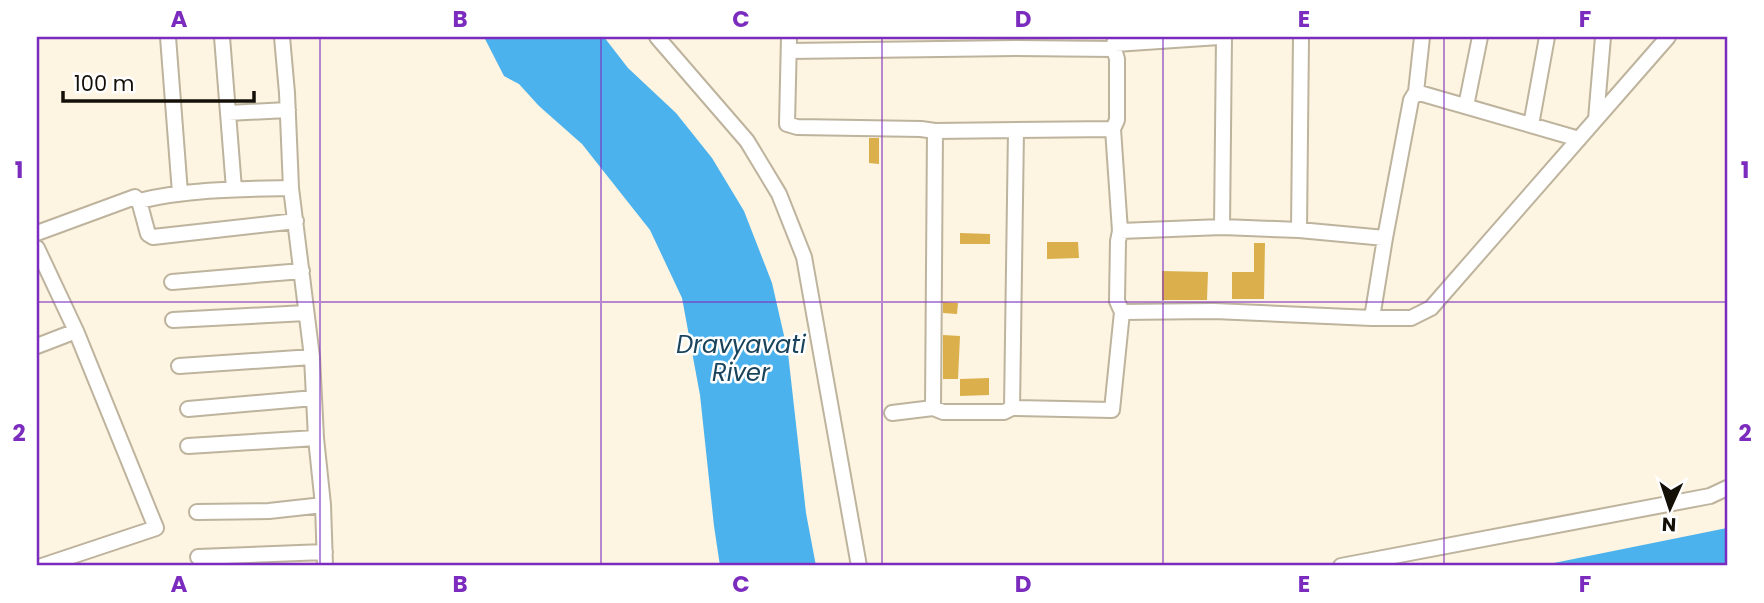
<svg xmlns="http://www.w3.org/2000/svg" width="1764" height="603" font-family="Poppins,sans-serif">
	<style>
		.water { fill: #4cb2ed }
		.building { fill: #dbb04c }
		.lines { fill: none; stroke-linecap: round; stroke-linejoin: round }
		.minor-casing { stroke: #beb39d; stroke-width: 18 }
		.minor { stroke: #fff; stroke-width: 14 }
		.grid { fill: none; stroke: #7b2cbf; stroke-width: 2; stroke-opacity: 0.55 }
		.labels { text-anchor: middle; stroke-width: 5; stroke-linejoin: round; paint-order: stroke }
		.water-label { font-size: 24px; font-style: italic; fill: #1a445c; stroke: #fff }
		.neatline { fill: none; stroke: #7b2cbf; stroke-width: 2.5 }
		.grid-label { font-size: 23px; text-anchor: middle; font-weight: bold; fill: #7b2cbf }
	</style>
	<rect width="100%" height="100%" fill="#fdf4e1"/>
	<!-- water -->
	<path class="water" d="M484,37H604L628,68L676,113L712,158L744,211L772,283L788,353L806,513L816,566H720L714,526L700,395L682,298L650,230L582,144L539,106L519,84L504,76Z
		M1727,528V566H1539Z"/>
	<!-- building -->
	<path class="building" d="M869,138H879V164L869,163Z
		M960,233L990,234V244H960Z
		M1047,242H1078L1079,258L1047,259Z
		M1254,243H1265L1264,299H1232V272H1254Z
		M1162,271L1208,272L1207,300H1162Z
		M943,302L958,303L957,314L943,313Z
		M943,335L960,336L958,379H943Z
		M989,378V395L960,396V379Z"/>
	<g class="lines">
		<!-- minor casing -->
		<g class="minor-casing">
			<path id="minor" d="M168,37L180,193
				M222,37L234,189
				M282,37L287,93L291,188L312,357L316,438L323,505L325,566
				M657,37L747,141L779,194L804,257L859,566
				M789,37L787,124L797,127L921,129L935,131L1113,129
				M1115,44L1219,37
				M789,51L1016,48L1114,49L1115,37
				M1416,92L1579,139
				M1466,106L1480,37
				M228,113L288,110
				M1596,119L1603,37
				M1531,125L1547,37
				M139,201L148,234L153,237L296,221
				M1222,227L1224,37
				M1299,230L1301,37
				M1120,231L1222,227L1299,230L1385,238
				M37,233L135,197L139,201C189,189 240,189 291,188
				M37,248L76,331L156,528L42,566
				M172,282L302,271
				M1122,312L1214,311L1372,318H1411L1431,308L1668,37
				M1372,318L1385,238L1411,100L1416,92L1422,37
				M173,320L306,313
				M37,346L76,331
				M179,366L312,357
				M933,408L935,131
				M1012,408L1016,130
				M188,409L314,398
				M892,413L933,408L943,412H1004L1012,408L1112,410L1122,312L1117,301L1118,241L1120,231L1113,129L1117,120V59L1114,49
				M188,446L316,438
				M197,512L269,511L323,505
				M198,557L325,552
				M1341,566L1710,496L1727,488"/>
		</g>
		<!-- minor -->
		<use href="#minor" class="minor"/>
	</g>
	<!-- grid -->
	<path class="grid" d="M320,37V566M601,37V566M882,37V566M1163,37V566M1444,37V566M37,302H1727"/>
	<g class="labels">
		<!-- water labels -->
		<g class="water-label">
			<text x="741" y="353">Dravyavati<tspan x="741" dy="28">River</tspan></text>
		</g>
	</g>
	<!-- border -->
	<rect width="1764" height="603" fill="none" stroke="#ffffff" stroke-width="77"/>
	<!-- north arrow -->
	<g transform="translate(1670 508) rotate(183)" stroke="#ffffff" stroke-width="5" paint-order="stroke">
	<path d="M0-5L12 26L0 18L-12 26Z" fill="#141008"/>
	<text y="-10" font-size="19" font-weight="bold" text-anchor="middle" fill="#141008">N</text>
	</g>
	<!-- scale -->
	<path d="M63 91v10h191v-10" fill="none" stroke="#141008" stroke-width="3.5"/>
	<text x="74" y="91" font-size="21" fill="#141008" stroke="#ffffff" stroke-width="5" paint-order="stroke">100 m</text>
	<rect x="38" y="38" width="1688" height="526" class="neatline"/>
	<g class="grid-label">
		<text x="179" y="27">A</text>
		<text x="460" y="27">B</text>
		<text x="741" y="27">C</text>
		<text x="1023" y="27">D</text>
		<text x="1304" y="27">E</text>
		<text x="1585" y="27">F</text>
		<text x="19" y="178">1</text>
		<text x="1745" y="178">1</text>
		<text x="19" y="441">2</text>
		<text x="1745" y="441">2</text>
		<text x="179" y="592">A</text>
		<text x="460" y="592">B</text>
		<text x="741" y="592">C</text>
		<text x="1023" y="592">D</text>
		<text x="1304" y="592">E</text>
		<text x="1585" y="592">F</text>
	</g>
</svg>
